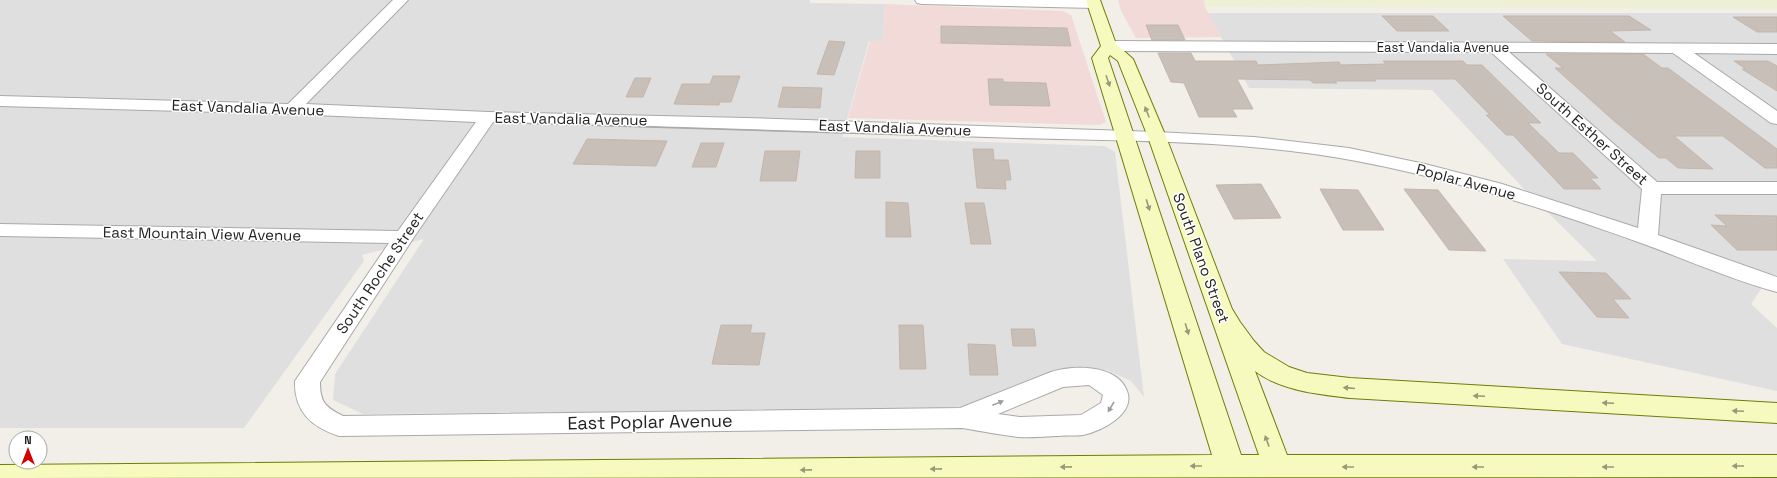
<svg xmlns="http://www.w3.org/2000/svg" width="1777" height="478" font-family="'Space Grotesk',sans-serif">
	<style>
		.residential { fill: #e0dfdf }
		.commercial { fill: #f2dad9 }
		.farmland { fill: #eef0d5 }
		.building { fill: #c7bfb8; stroke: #c4b6ab }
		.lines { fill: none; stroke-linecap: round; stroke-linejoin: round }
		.street-casing { stroke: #a9a9a9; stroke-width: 2 }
		.secondary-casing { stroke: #707d05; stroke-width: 2 }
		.street { fill: #fff; fill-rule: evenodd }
		.secondary { fill: #f7fabf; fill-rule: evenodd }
		.oneway { fill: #979978 }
		.oneway2 { fill: #9c9c9c }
		.labels { text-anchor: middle; stroke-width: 3; stroke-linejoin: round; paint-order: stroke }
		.far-street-label { font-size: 13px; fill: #222; stroke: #fff }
		.street-label { font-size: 15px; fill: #222; stroke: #fff }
		.near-street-label { font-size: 18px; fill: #222; stroke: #fff }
	</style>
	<rect width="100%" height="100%" fill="#f2efe9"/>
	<!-- residential -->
	<path class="residential" d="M0,0H810V3L885,4L883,41H869L842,137L1105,146L1115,152L1144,397L1131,381L1107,370L1078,367L1045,375L995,398L949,409L363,414L333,400L335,374L424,239L362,255L364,261L244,428H0Z
		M1208,13H1777V275L1771,274L1751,304L1777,328V391L1562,344L1503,259L1597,261L1522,187L1432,90L1249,88Z"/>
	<!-- commercial -->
	<path class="commercial" d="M1118,0H1204L1205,7L1222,37L1136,38L1121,11Z
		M885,4L1063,11L1071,15L1106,122L1099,125L848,118L870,41H883Z"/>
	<!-- farmland -->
	<path class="farmland" d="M1204,0H1777V9L1205,7Z"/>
	<!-- building -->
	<path class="building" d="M1382,16H1433L1449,31H1397Z
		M1503,16H1629L1651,30L1610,31L1625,42L1532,41Z
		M1733,17H1777V32H1757Z
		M1146,25H1178L1185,40H1152Z
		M941,26L1067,28L1071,46L941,43Z
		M829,41L845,42L834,75L817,74Z
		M1158,53H1191L1195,61H1256L1258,65L1339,62L1341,65L1386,64L1383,61H1463L1467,65H1482L1541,123H1528L1559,153H1573L1598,178H1590L1601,189H1564L1513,135H1506L1486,115H1490L1455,79H1374L1376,81H1335L1337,83H1313L1310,80L1237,79L1253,109H1232L1237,117H1199L1184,83L1171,82Z
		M1546,54H1643L1662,68H1668L1777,149V168H1765L1723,136H1674L1713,169L1678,168L1666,158H1659L1613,120L1555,68H1563Z
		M1734,61H1768L1777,66V91L1742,69H1746Z
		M713,76H740L731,102H720L719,105L674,104L682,84H710Z
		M635,78H651L643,97H626Z
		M988,79H1003V82L1046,83L1050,106L990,105Z
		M783,87L822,88L820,108L778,107Z
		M587,139L667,141L656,166L573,164Z
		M701,143H724L716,167H692Z
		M973,149H993L994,160H1008L1011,180H1005L1006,189L977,188Z
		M765,151H800L796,181H760Z
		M856,151H880V178H855Z
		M1261,184L1281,218L1234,219L1216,185Z
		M1320,189L1358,190L1384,230H1343Z
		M1404,189L1438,190L1486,251L1449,250Z
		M886,202L908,203L911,237H886Z
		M965,203H984L991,244H971Z
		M1715,215L1777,216V250H1737L1711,225L1727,226Z
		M1559,272L1606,273L1631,299H1613L1629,318L1597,317Z
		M721,325H752L750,333H765L759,365L712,364Z
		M899,325H923L926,369H900Z
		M1011,329H1034L1036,346H1013Z
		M968,344L995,345L998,375H970Z"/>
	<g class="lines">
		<!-- street casing -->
		<g class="street-casing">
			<path id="street" d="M393,0H408L306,104L488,112L746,118L1157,132L1254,137L1349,148L1425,164L1502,184L1638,228L1642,189L1491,52L1109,51L1104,49L1101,46L1104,43L1109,41L1777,44V54L1694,53L1777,111V124L1771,123L1673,53L1509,52L1657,182H1777V194H1661L1658,235L1777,277V292C1732,280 1685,259 1641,243C1546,209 1450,178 1351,160C1242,140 1129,141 1018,138C843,132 668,126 493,122L414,237L320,382C320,402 325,407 343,416L960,408L1051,372C1073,365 1117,364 1127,391C1136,414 1101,431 1083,435C1075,436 1066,435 1059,436C1046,436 1032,438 1019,437C1000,435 981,431 962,428L339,436C311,427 294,411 295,381L389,243L0,236V224L398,231L476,122L292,114L0,106V96L288,104ZM1089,385L1103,395L1101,403L1081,415L1020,417L998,414L1063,387Z
				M915,0H1095L1099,1L1101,4L1099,7L1094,8L922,4L917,3Z"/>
		</g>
		<!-- secondary casing -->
		<g class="secondary-casing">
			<path id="secondary" d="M1086,0H1100L1116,44L1133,59L1166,137L1232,309L1240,322L1254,341L1264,352L1289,367L1307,373L1350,378L1777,403V423L1350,398C1319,394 1281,391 1255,371L1287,455H1777V477L0,478V465L1212,455L1092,58L1101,46ZM1110,55L1118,61L1148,137L1259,455H1241L1108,58Z"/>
		</g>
		<!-- street -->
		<use href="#street" class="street"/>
		<!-- secondary -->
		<use href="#secondary" class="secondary"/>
	</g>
	<!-- one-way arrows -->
	<defs><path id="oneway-solid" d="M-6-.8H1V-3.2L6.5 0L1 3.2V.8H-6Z"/></defs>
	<g class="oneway">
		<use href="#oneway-solid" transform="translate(1108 81) rotate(71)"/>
		<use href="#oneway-solid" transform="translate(1147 112) rotate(-112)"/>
		<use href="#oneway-solid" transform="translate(1148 205) rotate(73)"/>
		<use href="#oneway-solid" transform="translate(1187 329) rotate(73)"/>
		<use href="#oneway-solid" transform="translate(1349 388) rotate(-175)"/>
		<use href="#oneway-solid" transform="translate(1479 396) rotate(-177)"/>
		<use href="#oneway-solid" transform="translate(1608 403) rotate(-177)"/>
		<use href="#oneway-solid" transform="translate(1738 411) rotate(-177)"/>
		<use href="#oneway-solid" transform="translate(1267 441) rotate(-110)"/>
		<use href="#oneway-solid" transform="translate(1196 466) rotate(180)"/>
		<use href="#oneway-solid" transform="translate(1738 466) rotate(180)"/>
		<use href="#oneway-solid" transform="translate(1066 467) rotate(179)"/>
		<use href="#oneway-solid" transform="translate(1348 467) rotate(180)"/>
		<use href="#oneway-solid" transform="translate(1478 467) rotate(180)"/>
		<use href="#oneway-solid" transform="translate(1608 467) rotate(180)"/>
		<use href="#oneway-solid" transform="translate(936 469) rotate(179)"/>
		<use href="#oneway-solid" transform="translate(806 470) rotate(179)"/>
	</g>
	<g class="oneway2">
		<use href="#oneway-solid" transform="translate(998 403) rotate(-22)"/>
		<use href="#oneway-solid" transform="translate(1111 407) rotate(121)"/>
	</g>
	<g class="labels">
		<!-- far-street labels -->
		<g class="far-street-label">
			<text x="1443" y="52">East Vandalia Avenue</text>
		</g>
		<!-- street labels -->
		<g class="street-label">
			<text transform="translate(248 108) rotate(2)" y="5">East Vandalia Avenue</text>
			<text transform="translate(571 119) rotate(1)" y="5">East Vandalia Avenue</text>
			<text transform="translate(895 128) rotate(2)" y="5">East Vandalia Avenue</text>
			<text transform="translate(1592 134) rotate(42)" y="5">South Esther Street</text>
			<text transform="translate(1466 182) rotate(15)" y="5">Poplar Avenue</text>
			<text transform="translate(202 234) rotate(1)" y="5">East Mountain View Avenue</text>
			<text transform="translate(1201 258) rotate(70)" y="5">South Plano Street</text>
			<text transform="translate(380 273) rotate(-56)" y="5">South Roche Street</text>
		</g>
		<!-- near-street labels -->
		<g class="near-street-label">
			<text transform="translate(650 422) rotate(-1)" y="6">East Poplar Avenue</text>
		</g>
	</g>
	<!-- north arrow -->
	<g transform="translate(28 450)"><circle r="19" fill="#ffffff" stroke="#a7a7a7"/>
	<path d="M0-3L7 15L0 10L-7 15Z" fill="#d40000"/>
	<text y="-6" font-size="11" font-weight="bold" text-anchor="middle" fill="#222222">N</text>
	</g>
</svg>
